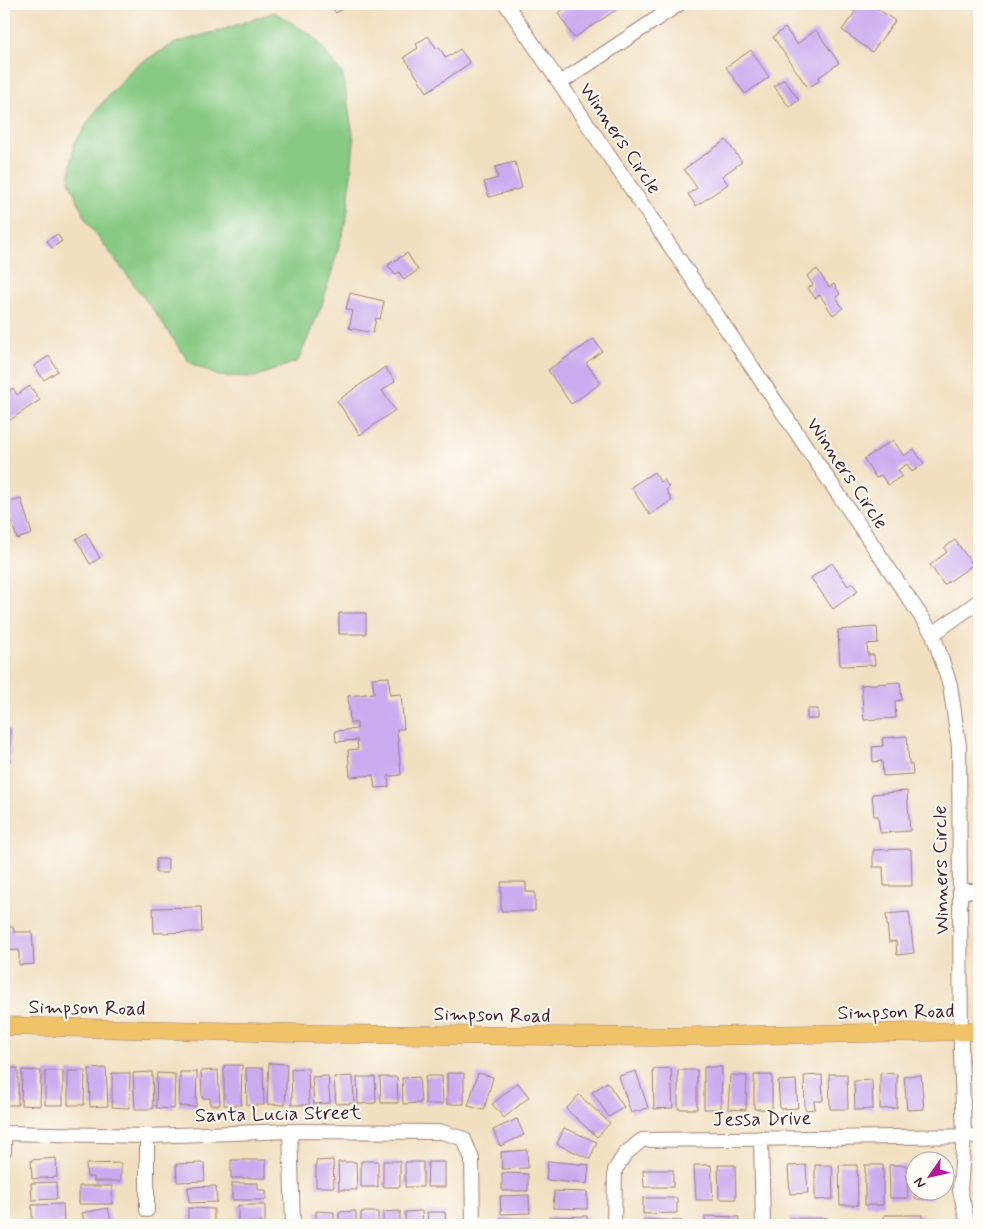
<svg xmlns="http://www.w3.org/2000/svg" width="983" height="1229" font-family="Mynerve,sans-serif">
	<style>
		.green { fill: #86c982; stroke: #687456 }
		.building { fill: #cbaaef }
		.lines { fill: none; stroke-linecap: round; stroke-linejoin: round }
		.minor-casing { stroke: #9e7f76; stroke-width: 16 }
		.major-casing { stroke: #9e7f76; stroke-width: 19 }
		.minor { stroke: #fff; stroke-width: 14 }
		.major { stroke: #f1c369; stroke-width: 18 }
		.labels { text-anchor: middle; stroke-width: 4; stroke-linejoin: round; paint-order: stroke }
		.street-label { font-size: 20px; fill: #4a1f2b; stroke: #fdfcf7 }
	</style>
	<rect width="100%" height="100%" fill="#fdfcf7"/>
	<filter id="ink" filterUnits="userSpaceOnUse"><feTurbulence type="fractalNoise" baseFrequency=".02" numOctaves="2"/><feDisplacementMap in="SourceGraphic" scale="10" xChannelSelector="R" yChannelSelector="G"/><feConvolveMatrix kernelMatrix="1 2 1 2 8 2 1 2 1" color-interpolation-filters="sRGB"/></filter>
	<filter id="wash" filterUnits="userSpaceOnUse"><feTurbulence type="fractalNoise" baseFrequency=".0096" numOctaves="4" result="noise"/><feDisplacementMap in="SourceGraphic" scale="20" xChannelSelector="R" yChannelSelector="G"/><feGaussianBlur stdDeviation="1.12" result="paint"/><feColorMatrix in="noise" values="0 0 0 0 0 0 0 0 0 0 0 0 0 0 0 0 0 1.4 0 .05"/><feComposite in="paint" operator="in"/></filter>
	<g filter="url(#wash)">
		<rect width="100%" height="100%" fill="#f1dfc0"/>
		<!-- green -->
		<path class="green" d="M274,12L313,36L343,75L354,141L347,218L322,305L298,361L255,377L218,376L189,362L156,314L87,222L69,181L74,144L97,109L134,67L175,43L225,29Z"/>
		<g id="blocks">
			<!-- building -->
			<path class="building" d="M330,4H351L336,13Z
				M572,4H616L619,8L574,38L558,13Z
				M844,4H871L895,21L872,52L842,30L855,12Z
				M785,28L797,44L816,30L839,63L818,78L820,80L808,88L773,37Z
				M428,36L437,49L439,47L446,58L460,49L470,63L427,92L404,57L418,48L416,44Z
				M751,50L769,77L745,94L726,67Z
				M784,79L799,100L789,107L774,86Z
				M726,140L742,162L722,176L728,184L696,206L688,194L697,188L684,169Z
				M515,162L522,188L489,197L484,182L498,178L495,167Z
				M57,234L62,241L52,248L47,241Z
				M407,253L418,270L404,280L399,272L395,275L388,265Z
				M817,269L829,287L834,284L840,294L836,297L843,308L833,315L820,295L815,298L808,288L813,285L807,276Z
				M350,293L384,301L380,319L376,318L373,333L349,328L353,311L346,309Z
				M594,339L602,351L586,363L601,383L571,404L548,370Z
				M49,356L58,371L44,380L34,366Z
				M385,367L395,381L382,391L395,410L360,435L337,401Z
				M30,386L40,400L4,424V394L13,388L17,395Z
				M893,440L904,456L914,449L924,464L912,472L907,464L898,470L902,476L888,485L881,475L876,478L864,459Z
				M654,472L660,482L663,479L669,487L666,490L672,500L650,515L631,487Z
				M21,499L32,534L17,539L6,503Z
				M86,533L100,558L90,564L76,539Z
				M955,540L973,565L944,585L930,565L947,552L944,548Z
				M832,563L848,586L852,583L858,591L833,609L811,578Z
				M339,613H366V634H339Z
				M877,627L878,643L867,644L868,655H874L875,665L840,666L838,630Z
				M389,677L390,695L401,694L404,729H397L401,775L388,776L389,787L375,788L373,775L350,777L348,750L358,749L357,740L336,742L335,731L357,729V723H350L348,696L374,693L372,678Z
				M900,682L902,700L895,701L896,718L864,720L861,685Z
				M807,709H818V719H807Z
				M4,729H10V762H4Z
				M907,736L909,764H912L913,774L883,776L882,761L873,762L872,747L883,746L882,738Z
				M907,791L910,831L880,833L878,816H874L872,794Z
				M911,849L912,886H884L883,867H873V850Z
				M156,859H168V873H156Z
				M501,882H526V892H535V911H501Z
				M201,907L202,932L154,933L153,908Z
				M909,912L914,953L897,955L896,941L889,942L886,914Z
				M4,927H13L14,932H32L34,964L19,965V950L4,951Z
				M269,1063L287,1064L285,1105L267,1104Z
				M224,1065H242L241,1105H224Z
				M704,1067H722L721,1109H704Z
				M4,1068H18V1105H4Z
				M106,1068L108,1106L90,1107L89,1069Z
				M246,1068H263L264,1105H247Z
				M308,1068L309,1105H292L291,1069Z
				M671,1068L673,1108L654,1109L653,1069Z
				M22,1070L41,1071L40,1106L21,1105Z
				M218,1070L220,1105H210V1098H202L201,1071Z
				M678,1070H697V1109H678Z
				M45,1071H63V1105H45Z
				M68,1071H85L84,1105H68Z
				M636,1071L648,1108L631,1113L619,1076Z
				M152,1072L153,1109H135L133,1073Z
				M180,1072H197L196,1107L179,1106Z
				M112,1073H130L129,1108L112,1107Z
				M157,1073L175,1074L174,1109L156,1108Z
				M447,1073H464V1104H447Z
				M478,1073L493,1077L484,1110L468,1106Z
				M880,1073L897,1074V1108L880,1109Z
				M829,1074H847L848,1109H830Z
				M730,1075L747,1076L746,1110L728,1109Z
				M754,1075H772V1109H754Z
				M822,1075L823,1101H814L815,1109L805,1110L804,1076Z
				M921,1075L924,1109L907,1110L904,1076Z
				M328,1076L330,1103L314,1104L312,1077Z
				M353,1076L354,1103L336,1104L334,1077Z
				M425,1076H442L443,1104H425Z
				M357,1077H375L376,1103L358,1104Z
				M380,1077H397L398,1103H381Z
				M419,1077L421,1103L403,1104L402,1078Z
				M796,1080L798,1108L780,1109L778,1081Z
				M872,1080L873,1109L855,1110L854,1081Z
				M607,1082L624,1107L609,1117L592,1092Z
				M518,1083L529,1097L504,1118L492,1104Z
				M579,1095L610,1123L597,1137L566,1109Z
				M517,1119L524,1135L500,1146L493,1130Z
				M564,1128L597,1142L590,1159L557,1144Z
				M527,1150L528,1168L502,1169L501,1152Z
				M56,1158L57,1177L32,1179L31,1160Z
				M231,1160H266V1178H231Z
				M333,1160L334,1187H316V1161Z
				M361,1161H378V1187H361Z
				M383,1161H400V1187H383Z
				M548,1161L589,1165L587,1184L546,1180Z
				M338,1162H356L357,1190H339Z
				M405,1162H423V1187H405Z
				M428,1162H445V1187H427Z
				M121,1163V1181H94V1177H87L86,1164Z
				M204,1163L205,1181L177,1182L176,1164Z
				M694,1165H711L713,1200H696Z
				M718,1165H735L736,1199H719Z
				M806,1165L808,1193L790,1194L788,1166Z
				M815,1165H832L833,1199L815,1200Z
				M839,1165H857L858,1205H840Z
				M865,1165H883V1205H865Z
				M889,1165H906L908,1198H890Z
				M643,1170H673V1187H644Z
				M502,1173L528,1174V1191H502Z
				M56,1182L57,1199L32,1200L31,1183Z
				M232,1183H258V1190H266V1200H232Z
				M79,1186H112V1204H79Z
				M216,1186L217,1202L189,1203L188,1187Z
				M554,1191L587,1192V1209L553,1208Z
				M916,1192H933V1199H915Z
				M529,1195L530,1213L501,1214L500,1196Z
				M643,1198H677V1213L643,1214Z
				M63,1204L64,1222L32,1223V1205Z
				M238,1205H265V1222L238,1223Z
				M108,1208L112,1225H85L82,1213Z
				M188,1208L214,1209V1225H188Z
				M316,1211L334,1212V1225H316Z
				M356,1211V1225H339V1212Z
				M400,1211V1225H383V1212Z
				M422,1211L423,1225H405V1212Z
				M361,1212H378V1225H361Z
				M427,1212H445L446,1225H428Z
				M884,1215H922V1225H884Z
				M587,1216L588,1225H548V1217Z
				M705,1216L739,1217L738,1225H705Z
				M500,1218L530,1219V1225H500Z
				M789,1218H828V1225H789Z
				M644,1219L682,1221V1225H643Z"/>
		</g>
	</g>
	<g filter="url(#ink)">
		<use href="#blocks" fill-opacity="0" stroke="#9e7f76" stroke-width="1"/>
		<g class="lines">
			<!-- minor casing -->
			<g class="minor-casing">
				<path id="minor" d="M506,4L933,634L950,685L959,746L961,1053L964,1136L960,1190L968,1225
					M560,83L679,4
					M933,634L979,601
					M960,891H979
					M290,1131L293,1225
					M4,1133L147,1136L290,1131L442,1132L464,1139L472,1159L473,1225
					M147,1136V1210
					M761,1138L763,1225
					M4,1151V1133
					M614,1225L615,1170L625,1154L642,1140L979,1136"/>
			</g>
			<!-- major casing -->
			<g class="major-casing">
				<path id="major" d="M4,1026L330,1034L651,1037L979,1031"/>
			</g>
			<!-- minor -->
			<use href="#minor" class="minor"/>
			<!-- major -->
			<use href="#major" class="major"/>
		</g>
	</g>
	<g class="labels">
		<!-- street labels -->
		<g class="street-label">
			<text transform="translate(621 138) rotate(56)" y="7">Winners Circle</text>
			<text transform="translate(848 473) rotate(56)" y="7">Winners Circle</text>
			<text transform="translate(940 870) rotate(-91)" y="7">Winners Circle</text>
			<text transform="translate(87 1007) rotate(1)" y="7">Simpson Road</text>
			<text transform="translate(896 1011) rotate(-1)" y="7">Simpson Road</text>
			<text transform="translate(492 1014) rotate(1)" y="7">Simpson Road</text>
			<text transform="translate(278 1113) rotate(-1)" y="7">Santa Lucia Street</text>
			<text transform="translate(762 1118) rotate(-1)" y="7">Jessa Drive</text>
		</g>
	</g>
	<!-- margin -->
	<rect width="983" height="1229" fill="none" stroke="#fdfcf7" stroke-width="20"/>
	<!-- north arrow -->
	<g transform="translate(930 1176) rotate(236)"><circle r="24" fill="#fdfcf7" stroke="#b5a4a5"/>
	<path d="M0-4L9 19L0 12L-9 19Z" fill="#b5179e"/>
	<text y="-8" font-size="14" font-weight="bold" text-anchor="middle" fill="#4a1f2b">N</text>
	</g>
</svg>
